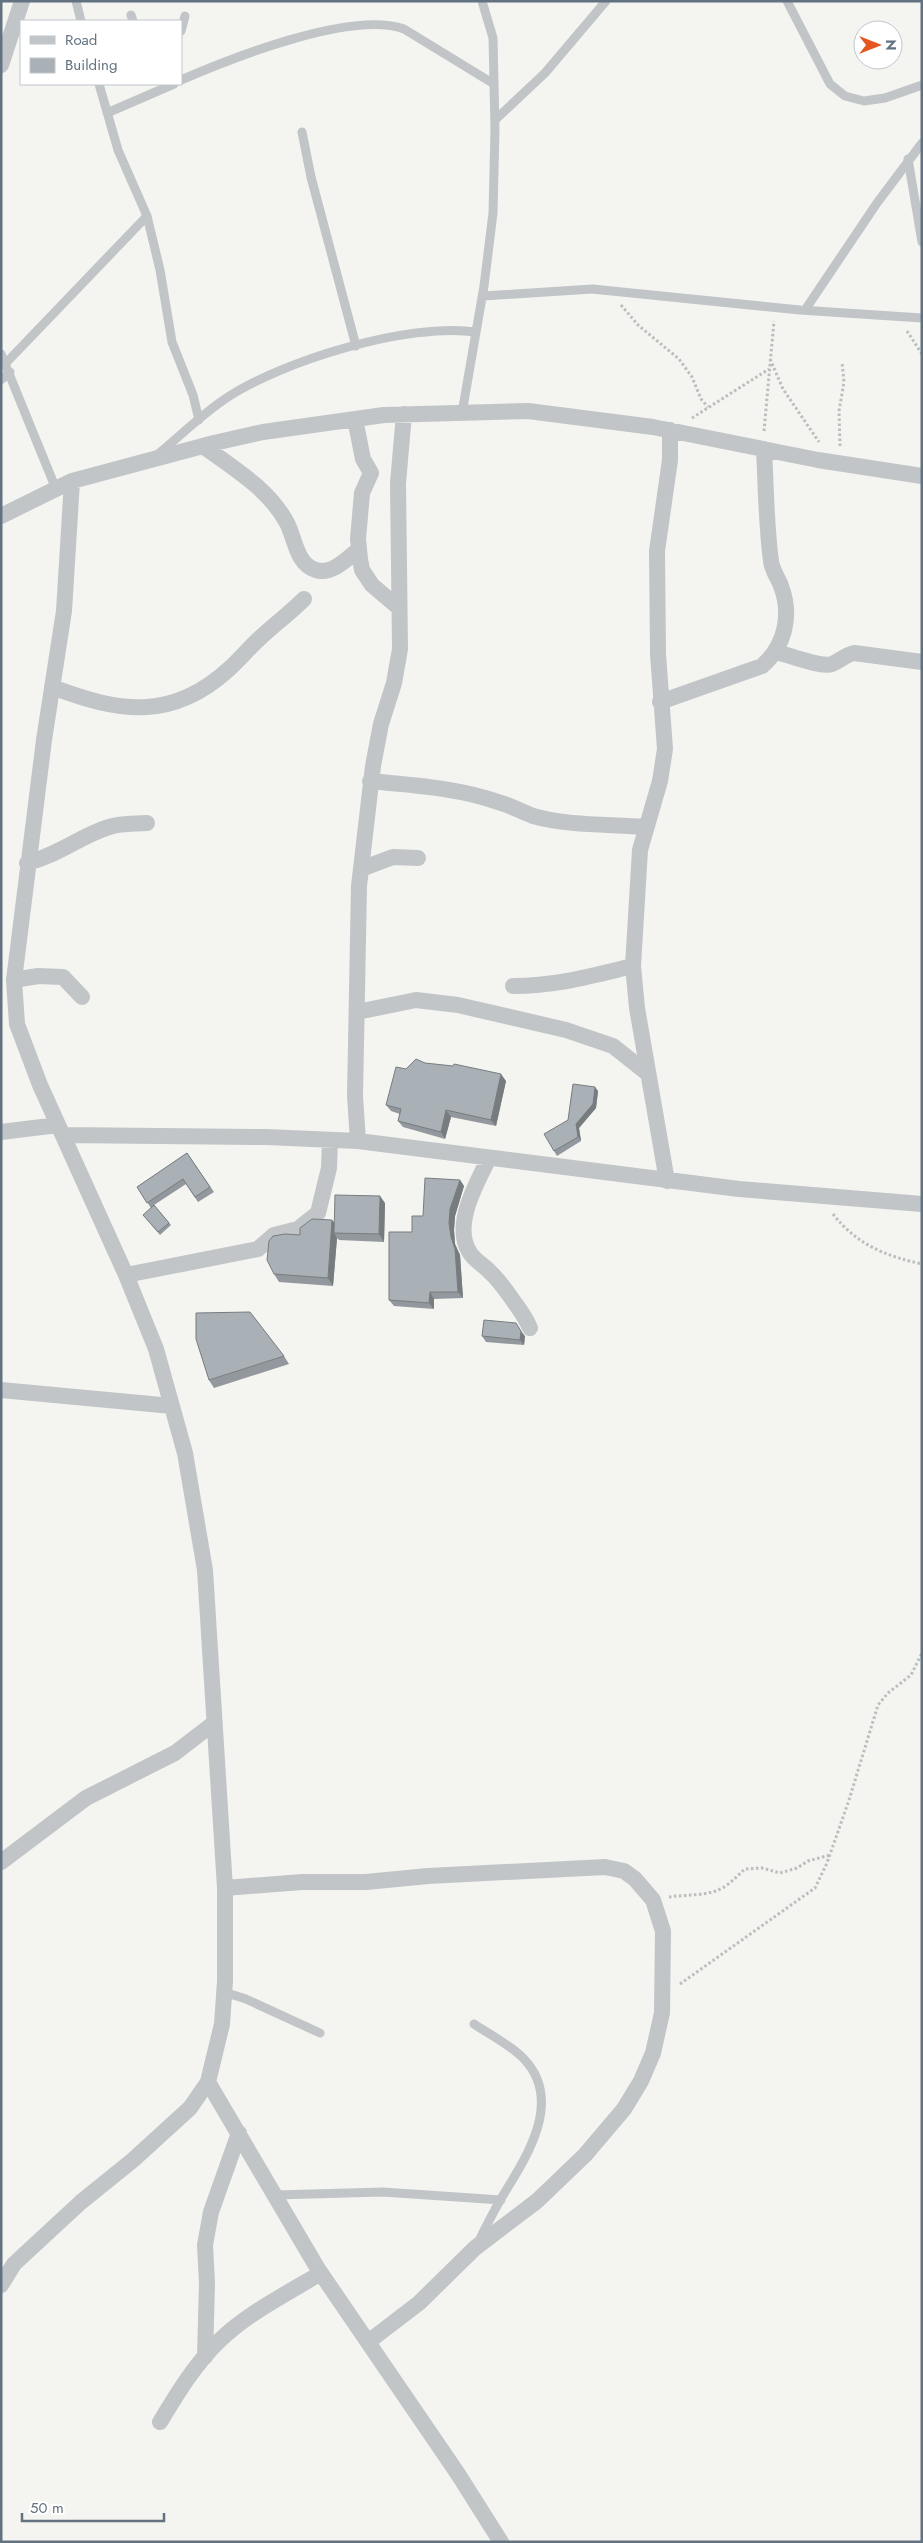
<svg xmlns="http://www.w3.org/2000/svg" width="923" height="2543" font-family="Jost,sans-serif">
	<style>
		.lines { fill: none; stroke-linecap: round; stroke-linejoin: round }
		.path { stroke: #bbbdbf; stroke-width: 3; stroke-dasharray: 2.5 2.5; stroke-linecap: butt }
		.service { stroke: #c1c5c8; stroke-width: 9 }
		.minor { stroke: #c1c5c8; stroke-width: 16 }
		.wall { fill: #92989d }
		.shaded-wall { fill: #777c7f }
		.building { fill: #aab1b6; stroke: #777c7f }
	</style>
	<rect width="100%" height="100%" fill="#f4f4f0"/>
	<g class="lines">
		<!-- path -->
		<path class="path" d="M621,305L638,325L679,359L692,377L701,399L708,407
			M907,331L922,354
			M770,359L783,389L819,442
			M692,418L769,369
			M764,431L774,321
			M840,446L839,411L844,382L842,362
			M833,1214C856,1244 885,1256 922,1264
			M669,1897C688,1894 711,1897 727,1885C734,1880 739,1874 745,1869L762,1868L780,1873L797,1868L808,1861L830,1855
			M680,1984L815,1888L827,1863L849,1800L878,1705L888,1693L911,1675L922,1653"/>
		<!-- service -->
		<path class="service" d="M76,1L81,21
			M787,1L830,84L845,96L864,101L885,98L922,85
			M131,15L133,21
			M181,31L185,16
			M181,80C232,58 352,10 404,29L494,84
			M99,84L118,150L147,216L160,270L172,342L193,395L199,420
			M107,113L174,84
			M495,120L545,73L606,1
			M302,132L311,177L356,346
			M908,159L922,242
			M483,296L592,289L800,310L922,318
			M805,310L877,203L922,143
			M1,354L56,489
			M6,363L147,216
			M1,380L10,372
			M462,413L484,286L493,213L495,129L493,38L482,1
			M157,455C179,437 201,415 225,399C281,361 409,322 476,332
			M224,1992L246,1999L320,2033
			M474,2024C490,2035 511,2045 524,2059C564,2101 526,2158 502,2197C494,2211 486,2226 479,2241
			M275,2195L383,2192L501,2200"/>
		<!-- minor -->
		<path class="minor" d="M1,65L22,1
			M355,419L363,459L371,473L362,493L358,539L360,559L362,570L372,585L399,608
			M203,446C233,468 269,489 287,523C295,538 296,564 316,570C332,575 348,558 359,549
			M1,516L72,481L214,443L263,432L384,415L528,411L653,427L818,460L922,476
			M776,652C789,655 821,668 832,664C840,661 845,655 854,653L922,662
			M52,687C119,712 171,722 229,669C240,659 250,647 261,637C275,624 290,613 304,599
			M660,702L762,666C785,646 792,615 781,586C778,578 772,570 771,561C766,524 766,486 764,449
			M370,781C413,785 460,788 501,803C512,806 522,812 533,816C569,826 609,824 646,827
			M27,863C59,855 80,836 109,827C121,823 134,824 147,823
			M361,869L393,857L418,858
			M14,980L38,976L63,977L82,997
			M513,986C556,986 591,976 633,966
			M357,1012L416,1000L458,1005L566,1030L613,1046L647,1073
			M1,1132L58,1125
			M63,1135L266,1137L358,1141L739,1189L922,1204
			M358,1141L355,1096L359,886L373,766L381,724L394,683L400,649L398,483L404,414
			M489,1158C476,1184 452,1226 470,1253C475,1261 484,1265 490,1272C499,1280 505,1289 512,1299C519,1309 525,1316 530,1328
			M667,1181L637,1008L633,966L640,850L660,781L665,749L658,654L657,551L670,460V430
			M126,1275L258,1249L274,1235L298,1229L318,1213L329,1168L330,1140
			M1,1390L172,1406
			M1,1862L86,1798L175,1753L214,1723
			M225,1888L302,1882H366L428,1876L605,1867L624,1871L635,1879L653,1900L663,1931L662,2013L653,2053L641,2081L624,2109L585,2155L537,2201L475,2248L419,2303L368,2342
			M208,2082L318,2269L458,2474L501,2542
			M1,2285L14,2264L81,2202L133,2160L190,2108L208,2082L222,2024L225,1981V1888L205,1570L185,1453L156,1349L126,1275L40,1085L17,1024L14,980L44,740L64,611L72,481
			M205,2357L207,2283L205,2245L211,2212L239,2133
			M160,2422C177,2394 195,2364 219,2341C248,2313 286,2294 321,2273"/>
	</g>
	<!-- wall -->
	<path class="wall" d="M425,1063L506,1081L496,1126L451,1117L445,1139L403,1127L398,1121L400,1114L391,1111L386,1105L406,1069Z
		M598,1091L596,1108L579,1128L581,1141L557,1156L554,1151L568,1120Z
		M187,1153L214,1192L198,1202L186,1184L154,1205L171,1225L160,1235L145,1217L151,1208L137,1187Z
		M460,1180L464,1186L455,1216L454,1230L455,1244L460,1255L463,1298L434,1299V1309L394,1306L389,1300L412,1232L423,1216Z
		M385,1203L384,1242L339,1240L337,1238L333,1286L279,1282L274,1274L300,1235L332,1220L334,1222Z
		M482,1336H525L524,1345L486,1342Z
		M284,1356L289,1364L214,1388L209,1380Z"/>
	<!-- shaded-wall -->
	<path class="shaded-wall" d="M501,1074L506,1081L496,1126L491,1120Z
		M595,1087L598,1091L596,1108L579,1128L581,1141L578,1137L576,1124Z
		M446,1110L451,1117L445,1139L441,1132Z
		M460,1180L464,1186L455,1216L454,1230L455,1244L460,1255L463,1298L458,1292L449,1223L450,1209Z
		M380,1196L385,1203L384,1242L379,1234Z
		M332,1220L338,1228L334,1233L337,1238L333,1286L328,1278Z
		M430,1292L434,1299V1309L429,1303Z
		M521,1331L525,1336L524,1345L520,1340Z"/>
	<!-- building -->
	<path class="building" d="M416,1059L425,1063L453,1066L454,1064L501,1074L491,1120L446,1110L441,1132L398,1121L401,1109L386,1105L396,1067L406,1069Z
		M573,1084L595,1087L593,1104L576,1124L578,1137L554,1151L544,1134L568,1120Z
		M187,1153L210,1187L195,1197L183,1179L147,1203L137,1187Z
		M425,1178L460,1180L450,1209L449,1223L451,1237L455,1249L458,1292H430L429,1303L389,1300V1232H412V1216H423Z
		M335,1195L380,1196L379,1234L334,1233Z
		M154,1205L169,1223L158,1232L143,1215Z
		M312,1219L332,1220L328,1278L274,1274L267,1260L269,1241L273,1236L285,1234L300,1235V1228Z
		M250,1312L284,1356L209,1380L196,1339V1313Z
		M484,1320L516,1323L521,1331L520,1340L482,1336Z"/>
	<!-- border -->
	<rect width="923" height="2543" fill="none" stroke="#637281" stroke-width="5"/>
	<!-- legend -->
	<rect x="20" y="20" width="162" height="65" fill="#ffffff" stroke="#c1c7cd"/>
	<rect x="30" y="36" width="25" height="8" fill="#c1c5c8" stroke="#c1c7cd"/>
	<text x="65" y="45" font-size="15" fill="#637281">Road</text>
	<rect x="30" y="58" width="25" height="15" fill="#aab1b6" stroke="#c1c7cd"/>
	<text x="65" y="70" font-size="15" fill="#637281">Building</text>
	<!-- north arrow -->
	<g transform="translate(878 45) rotate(90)"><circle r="24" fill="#ffffff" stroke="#c1c7cd"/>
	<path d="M0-4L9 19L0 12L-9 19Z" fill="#e45721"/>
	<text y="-8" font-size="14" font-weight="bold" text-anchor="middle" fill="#637281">N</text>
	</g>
	<!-- scale -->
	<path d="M22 2513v8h142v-8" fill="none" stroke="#637281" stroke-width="2.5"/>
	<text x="30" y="2513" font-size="15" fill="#637281" stroke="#ffffff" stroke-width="4" paint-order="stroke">50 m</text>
</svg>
